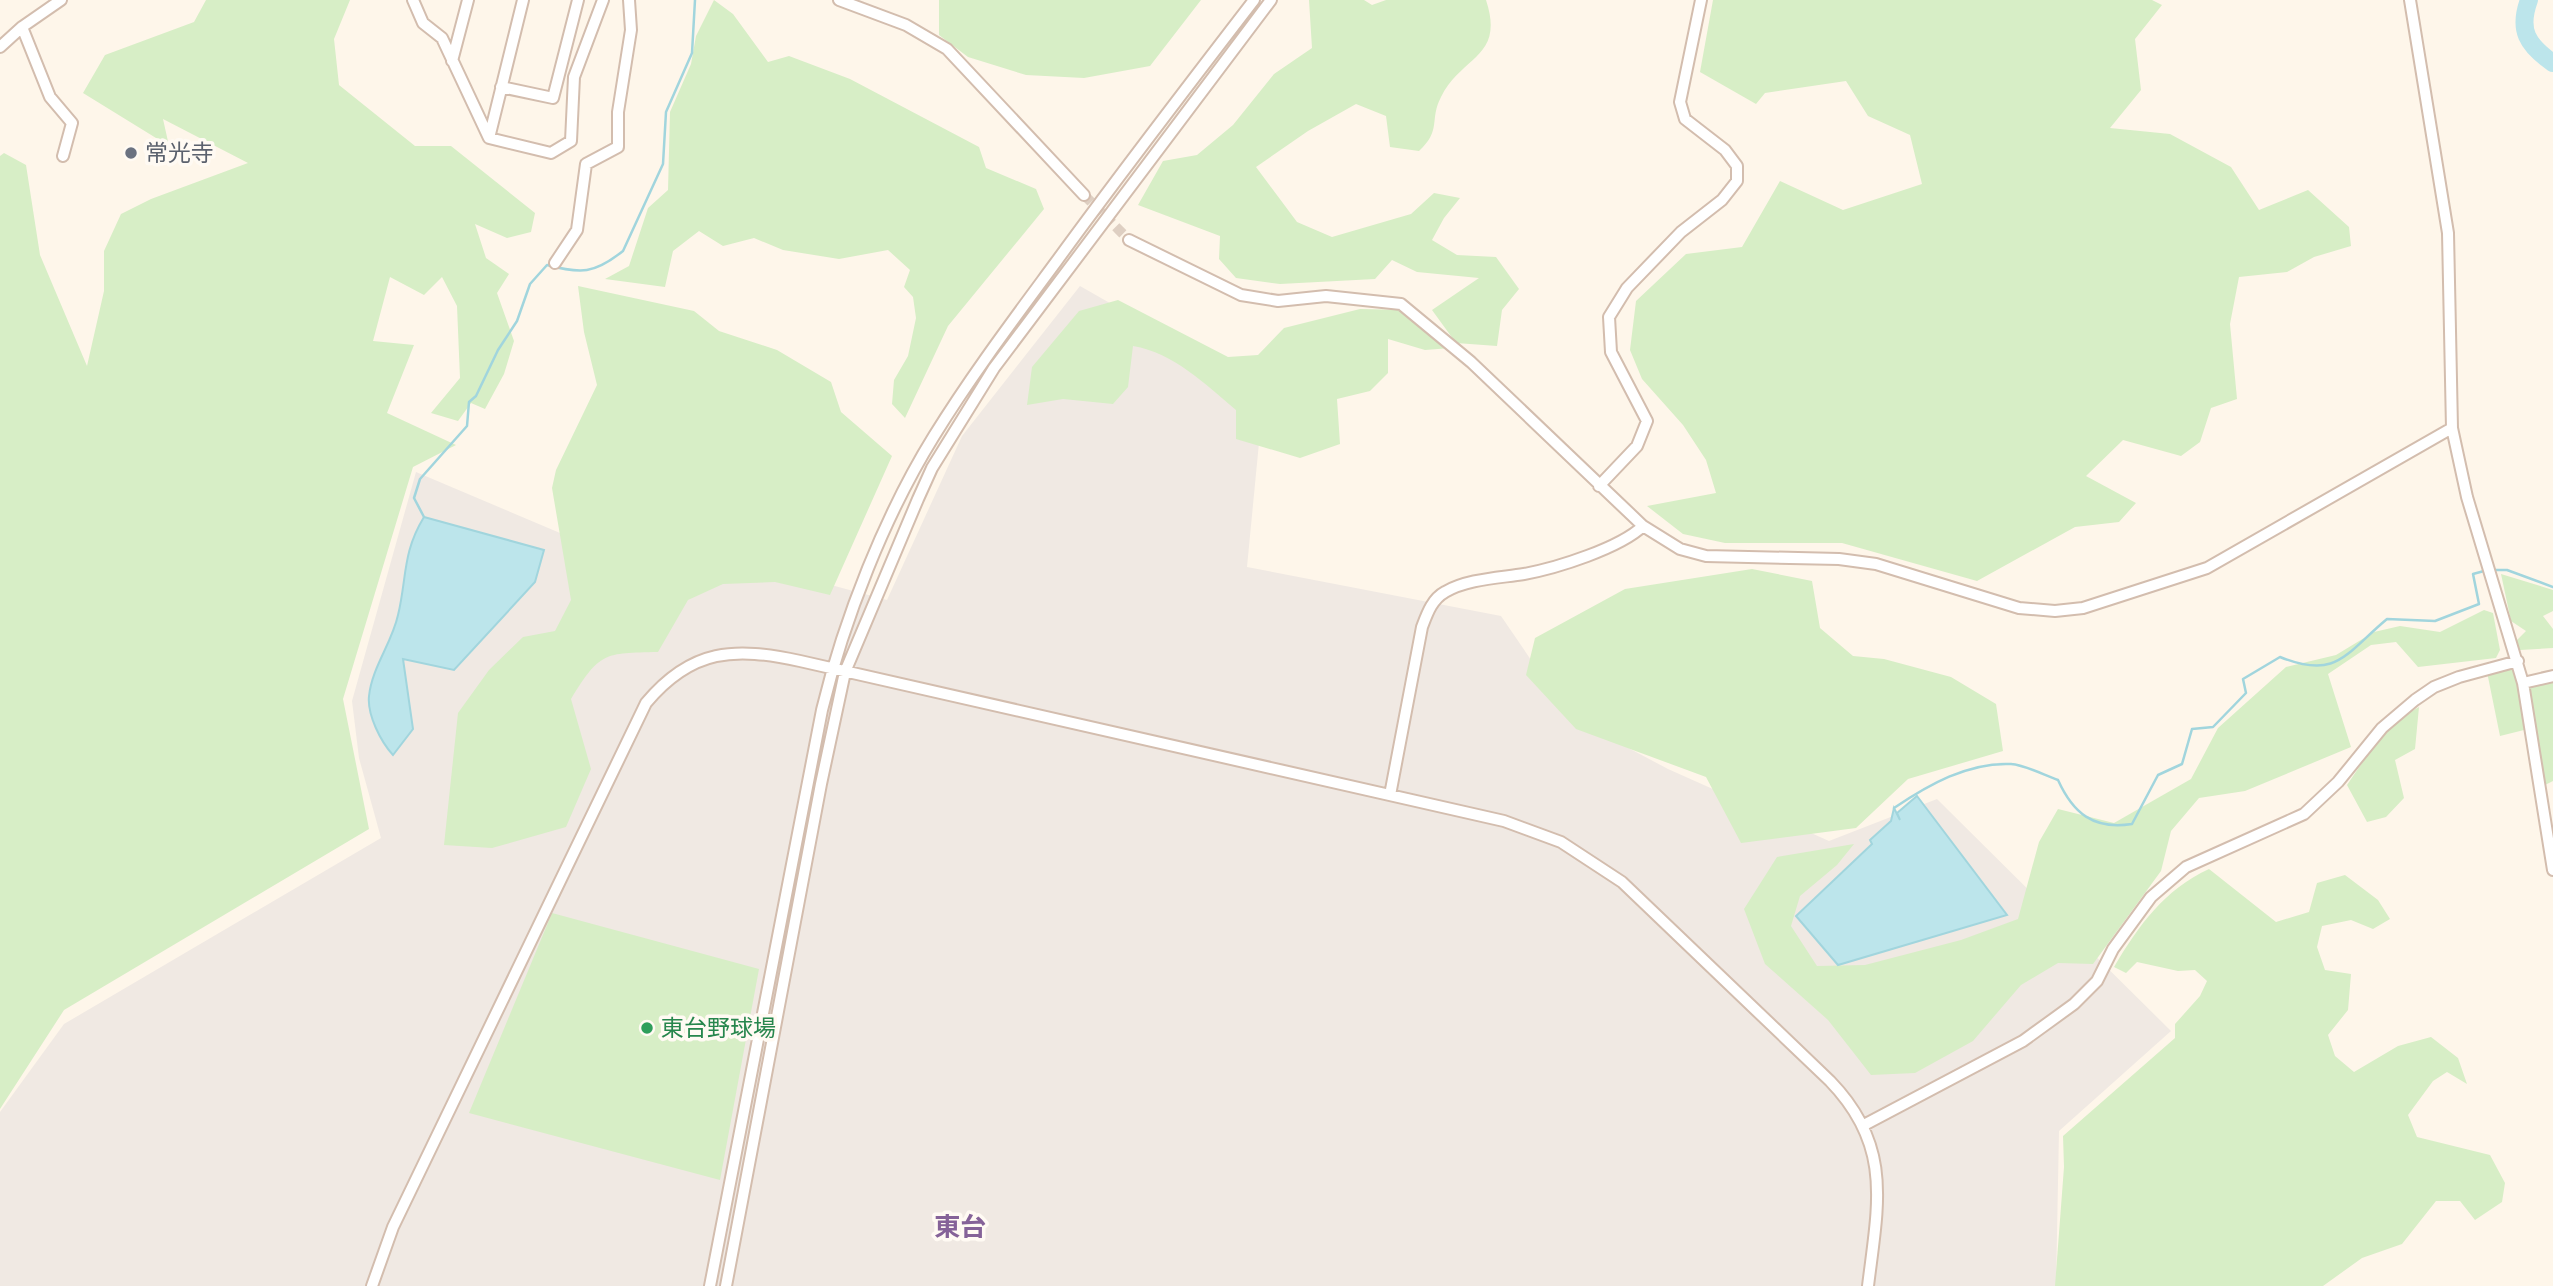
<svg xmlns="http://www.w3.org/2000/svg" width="2553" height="1286" font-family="'Noto Sans','Noto Sans JP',sans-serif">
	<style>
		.industrial { fill: #f0e9e3 }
		.green { fill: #d7eec6 }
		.water { fill: #bce5eb; stroke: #a1d5dd; stroke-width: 2 }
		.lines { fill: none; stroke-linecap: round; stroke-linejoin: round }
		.stream { stroke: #a1d5dd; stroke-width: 2.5 }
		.river { stroke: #bce5eb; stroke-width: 18 }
		.minor-tunnel { stroke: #decfc2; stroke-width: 10; stroke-dasharray: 10 5; stroke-linecap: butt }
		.minor-casing { stroke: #d3bdae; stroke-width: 14 }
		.minor { stroke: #fff; stroke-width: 10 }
		.worship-dot { fill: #6b7280; stroke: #fffaf3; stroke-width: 2.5 }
		.leisure-dot { fill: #2e9e5b; stroke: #fffaf3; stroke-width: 2.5 }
		.labels { text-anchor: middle; stroke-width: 7; stroke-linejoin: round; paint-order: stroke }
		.worship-label { font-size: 23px; fill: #5b616d; stroke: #fffaf3; text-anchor: start }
		.leisure-label { font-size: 23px; fill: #27864d; stroke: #fffaf3; text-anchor: start }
		.quarter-label { font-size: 26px; font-weight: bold; fill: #856298; stroke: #fffaf3 }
	</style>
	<rect width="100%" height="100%" fill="#fef6ea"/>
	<!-- industrial -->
	<path class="industrial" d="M1080,286L1264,391L1247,567L1501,616L1570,717L1668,769L1829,841L1937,799L2171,1031L2059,1131L2056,1286H0V1112L64,1024L381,838L359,758L352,701L416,472L657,574L775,570L887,600L962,436Z"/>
	<!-- green -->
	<path class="green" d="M206,0H350L334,39L339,85L415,146H451L535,213L531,232L507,238L475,224L486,258L509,274L497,293L514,341L504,374L485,409L471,403L458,421L431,413L460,378L457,306L442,277L424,295L390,277L373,341L414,345L387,413L456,445L413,467L343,699L369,829L64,1010L0,1109V156L4,153L26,165L40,255L87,366L104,291V251L121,214L151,199L248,163L163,119L169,146L83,93L105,55L194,22Z
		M714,0L733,14L768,62L789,56L850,79L979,147L986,168L1036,189L1044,209L948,326L905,418L892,404L894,380L908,356L916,318L913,297L904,287L910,270L888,250L839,259L783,250L754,238L723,246L699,231L673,251L665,287L605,279L629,266L648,208L668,190L670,112L691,64L696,36Z
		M939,0H1201L1150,66L1084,78L1026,75L968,57L939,35Z
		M1309,0H1364L1372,5L1386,0H1486C1505,58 1462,55 1441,97C1429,120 1442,130 1419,151L1390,147L1386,116L1356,104L1308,131L1256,167L1297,222L1332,237L1411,214L1434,193L1460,198L1444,218L1432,240L1457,255L1496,257L1519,289L1502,310L1497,346L1456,343L1432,310L1479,278L1417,272L1392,260L1375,279L1280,284L1236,278L1219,259L1220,236L1138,205L1163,161L1197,155L1233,125L1274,74L1312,48Z
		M1713,0H2152L2162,5L2135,39L2141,90L2110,128L2170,134L2231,167L2259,210L2308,190L2349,227L2351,246L2314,257L2287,272L2239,277L2230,324L2237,399L2211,408L2200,442L2181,456L2123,440L2086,476L2136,503L2119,522L2075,527L1977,581L1842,543H1725L1683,534L1647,506L1716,493L1706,460L1683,425L1642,379L1630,350L1636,301L1686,254L1742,247L1780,181L1843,210L1922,184L1910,135L1868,116L1846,81L1765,93L1756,104L1700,72Z
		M578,286L694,311L719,331L777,350L831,382L841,412L892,456L830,595L775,582L723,584L688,600L658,652C604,653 600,652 571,699L591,769L566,827L492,848L444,845L458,713L489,670L523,637L555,631L571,600L552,488L556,470L597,385L584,332Z
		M1118,300L1228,357L1258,355L1284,328L1360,309L1408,310L1451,348L1425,350L1388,339V373L1370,391L1337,399L1340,444L1300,458L1236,439V410C1205,384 1174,353 1133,346L1128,387L1113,404L1063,399L1027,405L1032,367L1079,311Z
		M1752,569L1812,581L1820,628L1853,656L1884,659L1951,677L1996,704L2003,751L1908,779L1856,828L1741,843L1706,777L1576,729L1526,675L1535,638L1625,589Z
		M2501,574L2553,590V611L2543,616L2553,629V648L2520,650L2515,642L2526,631L2511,621Z
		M2484,610L2493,613L2500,650L2496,658L2418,667L2396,642L2371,645L2328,674L2351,747L2245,791L2199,798L2171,831L2161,871L2093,964L2058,963L2021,985L1973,1041L1915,1073L1871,1075L1828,1020L1765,964L1744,909L1777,857L1854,844L1837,865L1800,896L1791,926L1817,966L1865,965L1961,940L2018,919L2039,842L2058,809L2114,823L2191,779L2218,728L2286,667L2336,655L2374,632L2400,626L2440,632Z
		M2516,665L2520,685L2553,678V781L2545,785L2536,727L2500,736L2487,672Z
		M2419,707L2415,749L2395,760L2404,798L2386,817L2367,822L2347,785C2367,756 2386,724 2419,707Z
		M2209,869L2276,922L2309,912L2317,883L2345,875L2378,900L2390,919L2373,929L2351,920L2322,926L2317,947L2325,970L2351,974L2348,1010L2328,1035L2335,1056L2354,1072L2398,1046L2431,1037L2458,1058L2467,1084L2447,1072L2433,1081L2408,1115L2417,1137L2490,1155L2505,1183L2502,1202L2475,1220L2460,1201H2436L2402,1244L2362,1258L2323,1286H2055L2064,1167L2063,1136L2175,1038V1024L2200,996L2207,981L2195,970L2178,971L2137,962L2126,973L2114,967C2139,925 2164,890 2209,869Z
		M552,913L759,969L720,1180L469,1113Z"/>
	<!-- water -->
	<path class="water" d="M424,517L544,550L535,582L454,670L403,659L413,729L393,755C381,742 367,715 369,696C372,667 392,643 398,615C407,578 402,553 424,517Z
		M1917,796L2007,915L1838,965L1796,916L1872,844L1870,840L1891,821L1894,808L1900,820L1897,813Z"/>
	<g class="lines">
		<!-- stream -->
		<path class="stream" d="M424,517L414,498L420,479L467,426L469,402L476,396L498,350L517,321L530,284L547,265C581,274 594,274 623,251L663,164L666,112L692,53L695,0
			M2491,570H2507L2553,587
			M1894,808C1928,785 1968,762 2011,764C2025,765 2044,775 2058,780C2073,813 2093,830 2132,824L2158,775L2182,764L2192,729L2213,727L2246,693L2243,679L2280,657C2337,680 2345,654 2387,619L2435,621L2479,604L2473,574L2484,571"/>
		<!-- river -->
		<path class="river" d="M2529,0C2518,30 2527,45 2553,63"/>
		<!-- minor-tunnel -->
		<path class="minor-tunnel" d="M1084,195L1129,240"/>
		<!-- minor casing -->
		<g class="minor-casing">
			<path id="minor" d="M413,0L423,23L442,38L489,138L551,153L571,141L574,77L603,0
				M839,0L906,25L947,49L1084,195
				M2410,0L2448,233L2452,428L2467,497L2523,683L2553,870
				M22,27L50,97L72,123L63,156
				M0,47L22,27L61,0
				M452,61L468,0
				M501,87L553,98L578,0
				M489,138L523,0
				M1129,240L1241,295L1278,301L1326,296L1401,304L1471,362L1643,526L1680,549L1706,556L1839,559L1876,564L2019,608L2055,611L2083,608L2207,568L2452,428
				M555,263L577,230L586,164L618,147V112L631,30L629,0
				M1599,486L1637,446L1647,421L1611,352L1609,317L1627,288L1681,232L1722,200L1737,181V166L1725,150L1685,119L1680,102L1701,0
				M2523,683L2553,676
				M1390,795L1422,627C1427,614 1432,599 1445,592C1467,579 1499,578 1524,574C1557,568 1620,548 1643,526
				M1864,1125L2023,1041L2074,1004L2097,981L2113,949L2151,897L2186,867L2304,814L2338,782L2382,728L2415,700L2434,687L2459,677L2518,661
				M372,1286L393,1227L646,703C692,648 735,647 800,661L1504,821L1561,842L1622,882L1830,1081C1893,1146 1878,1204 1868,1286
				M710,1286L822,710C844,619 885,515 934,436C971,376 1014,319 1056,262C1120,174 1187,87 1254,0
				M726,1286L821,784L845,672L918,499L932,468L994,368L1271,0"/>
		</g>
		<!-- minor -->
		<use href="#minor" class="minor"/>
	</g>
	<!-- markers -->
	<circle class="worship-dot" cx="131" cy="153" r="7"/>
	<circle class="leisure-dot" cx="647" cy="1028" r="7"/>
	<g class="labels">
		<!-- worship labels -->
		<g class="worship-label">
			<text x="145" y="161">常光寺</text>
		</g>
		<!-- leisure labels -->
		<g class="leisure-label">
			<text x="661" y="1036">東台野球場</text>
		</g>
		<!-- quarter labels -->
		<g class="quarter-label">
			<text x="960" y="1236">東台</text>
		</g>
	</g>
</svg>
